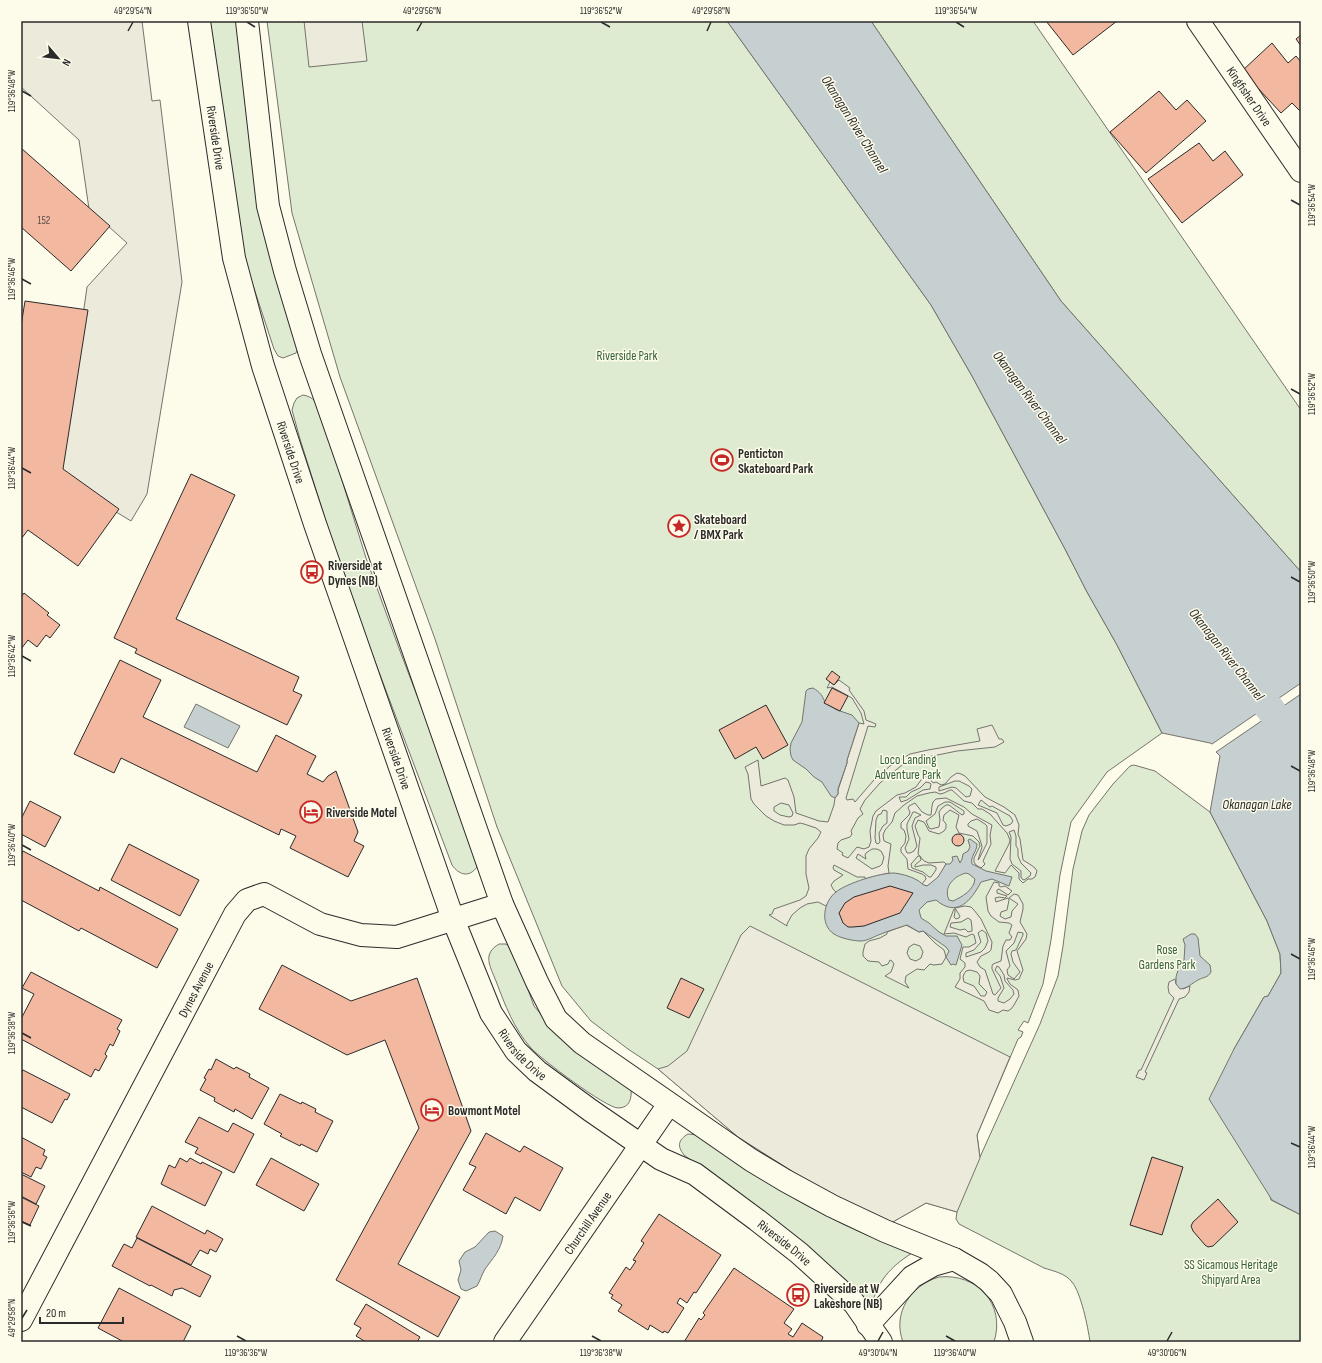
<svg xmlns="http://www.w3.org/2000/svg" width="1322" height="1363" font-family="'Sofia Sans Condensed',sans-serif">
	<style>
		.green { fill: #deebd1; stroke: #74746e }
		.parking { fill: #eceadb; stroke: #74746e; fill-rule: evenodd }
		.water { fill: #c7d0d0; stroke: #74746e; fill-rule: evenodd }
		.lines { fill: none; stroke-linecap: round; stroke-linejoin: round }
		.canal { stroke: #c7d0d0; stroke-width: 29 }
		.building { fill: #f2b8a0; stroke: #2b2b2b }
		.minor-casing { stroke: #2b2b2b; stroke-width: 24 }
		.minor { stroke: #fdfbea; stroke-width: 22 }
		.ticks { fill: none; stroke: #2b2b2b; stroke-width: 1.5 }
		.labels { text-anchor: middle; stroke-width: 3; stroke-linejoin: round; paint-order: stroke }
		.number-label { font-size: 11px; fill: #5d4e48 }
		.street-label { font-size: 13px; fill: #2b2b2b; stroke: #fdfbea }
		.park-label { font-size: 13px; fill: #34623c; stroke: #fdfbea }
		.poi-label { font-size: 13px; font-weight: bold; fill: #2b2b2b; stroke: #fdfbea; text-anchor: start }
		.water-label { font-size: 14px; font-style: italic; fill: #2b2b2b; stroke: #fdfbea }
		.neatline { fill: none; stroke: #2b2b2b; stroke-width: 1.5 }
		.ticks-label { font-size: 10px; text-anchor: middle; fill: #2b2b2b }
	</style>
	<rect width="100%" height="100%" fill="#fdfbea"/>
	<!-- green -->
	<path class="green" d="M210,21H237L299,346L296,353L283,358L278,356L274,349L245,261Z
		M267,21H727L931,305L972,376L1065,549L1087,592L1117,645L1162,733L1107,772L1071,822L1060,875L1051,940L1043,984L1028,1023L1024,1021L1018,1030L1023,1032L1021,1037L1018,1039L977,1135L980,1157L1040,1024L1058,976L1063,946L1073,869L1082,831L1089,815L1113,784L1130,766L1134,765L1155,771L1210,812L1267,921L1280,954L1281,973L1268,996L1264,997L1234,1049L1271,1200L1301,1215V1342H1090C1088,1327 1081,1293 1072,1282C1065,1273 1053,1271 1044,1268L959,1224L956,1219L957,1212L926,1203L891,1223L794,1173L738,1137L658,1069L628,1049L591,1021L562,986L497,827L435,639L340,377L292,213Z
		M871,21H1033L1301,410V572L1061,301Z
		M303,395C314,397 317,403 321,412L366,558L400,651L465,821L477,867C469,878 459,875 452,865L346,585L300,439L292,410L294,403L297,398Z
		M499,944H506L513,949L534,1006L554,1030L631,1088C632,1098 630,1108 618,1108C606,1108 541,1059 531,1048C514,1029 505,1005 496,981C490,966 482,954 499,944Z
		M688,1134L698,1135C739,1163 780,1193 825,1215C853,1230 883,1242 912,1253C889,1268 878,1281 871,1307C814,1250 748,1203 684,1155C677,1146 678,1140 688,1134Z
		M939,1277C977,1273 1006,1304 994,1342H903C892,1313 911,1285 939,1277Z"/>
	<!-- parking -->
	<path class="parking" d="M21,21H142L152,101L160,100L182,282L147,494L131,521L60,478L87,287L127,243L89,209L79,140L21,87Z
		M304,21H362L367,61L309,67Z
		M839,680L850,688L849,690L864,711L866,720L876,724L875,727L868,726L846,798L847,800L853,799L855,802L873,781L890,766L910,754L928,750L980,741L977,729L992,725L999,739H1002L1004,742L995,747L957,751L918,759L902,765L880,783L865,800L860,809L863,814L858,818L851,831L852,834L850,837L841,840L838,843L837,849L843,853L842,855L848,858L857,847L864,849L869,847L871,841L870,831L873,816L876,811L897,795L905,793L916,787L924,776L930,778L932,782L934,783L936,782L941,785L945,784L951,777L957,773L961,774L965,776L985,797L1004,807L1015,815L1019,825L1018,834L1020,839L1023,860L1031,865L1035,868L1037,871L1035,877L1032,879H1028L1023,883L1019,879V873L1011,865L1005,873L995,871L1009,844L1010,840L1007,833L990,814L982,809H978L972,803L964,801L952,790H950L944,793L940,794L935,792L929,793L917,796L904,805L895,813L892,822L885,830L883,835L884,841L891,844L888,866L889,873L865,879V877H857L834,865L833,868L834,870L843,875L834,881L831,885L833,889L836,892L826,906L818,902L807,904L800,908L792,915L787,924V926L769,915L772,914L774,909L800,900L806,896L809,888L806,874V856L809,849L818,838L821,832L816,828L804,824L800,823L794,825H784L774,821L766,816L754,804L751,799L748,774L745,767L758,760L761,786L785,778L788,780L794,797L796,813L819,821L828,822L834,805L835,798L838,794V790L847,763V760L859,723L864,724L861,713L852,698L832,687L827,688L830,682L834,685ZM955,781H959L969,786L972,789L970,796L966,797L956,788L952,787L939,791V787ZM926,782L930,783L931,784L930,789L923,790L907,800L901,802L899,797H906L911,792L920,788ZM981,800L990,807L992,806L1010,816L1013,821L1011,824L1006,826L1003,825L997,813L978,805ZM781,803L789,805L793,813L792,816L789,817L780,815L774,811V807ZM883,810L887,811V823L883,826L879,833L880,842L878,844L876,843L875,838L876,820L878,815L881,814ZM1014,830L1016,836V846L1018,849V856L1021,863L1031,873L1030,876L1024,880L1022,879L1021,877V871L1012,864L1010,859L1011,837L1009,832ZM872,849H877L881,851L884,857L882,864L880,866L872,869L856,858L858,854L866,859L865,855L866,853Z
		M946,798L964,807L972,814L992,825L990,835L991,844L983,861L985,864L981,868L976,865L974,862V858L980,846L979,842L973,836L959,833L956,827L959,815L950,810L944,815L943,820L946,824V828L944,831L939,834L929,831L924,822L918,820L915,826L918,835L920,838L918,854L924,861L929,863L944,862L946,864L939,877L932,883L927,886L923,885L922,884L926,879L925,876L922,874L908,869L907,859L901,852V848L905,843L906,836L904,830L901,828V823L909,815L910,812L908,808L909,806L915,803L922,812L928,815H931L932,806L933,802L936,799ZM945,802H950L964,811V814L962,815L949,805H946L942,808L939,812L940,820L939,827L931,829L929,828L926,821L935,814L938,806ZM913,812H915L921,815L915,818L912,826L917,846L914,851L910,853H907L905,848L909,839L907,829V824ZM977,819L985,824L987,826V843L979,859L978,860L982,847L981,843L977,831L968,826V824L971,821ZM918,856H920L921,860L915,865V867L923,865H931L936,867V870L931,877H929L923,872L912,868L911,864Z
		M994,882L999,883V886L1001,887L1005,886L1012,891L1008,895L999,889L997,890V893L1007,896L1005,898L999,897L995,898L996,902L1008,898L1009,900L1007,910L1001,912L1000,916L1005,919L1011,917L1012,911L1018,904L1009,898L1014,894L1018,895L1023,904V909L1020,922L1027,934L1026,939L1017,951L1023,970L1019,979L1015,980L1007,978V979L1010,984L1018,990L1019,996L1014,1005L1011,1009L1008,1011L1003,1010L998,1013L989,1010L984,1001L955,987L960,979V973L965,967V963L960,959L963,947H969L976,943L974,935L972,934L966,937L954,933L944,934L954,909H955V912L954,917L956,919L959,918L960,916L955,908L965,906L971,907L974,910L981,919L992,942L991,950L989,952L981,956L977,962L980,967L985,970L993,994L995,995L1001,988L992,969V966L993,964L1001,961L1003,946L1006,940H1010L1012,937L1009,933L1012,925L1009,923L999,922L991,916L988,911L986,897ZM968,918L971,920L972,928V931L968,932L965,929L960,930L950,927L951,923L961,922ZM982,930L986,933L988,941L985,948L981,952L966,957V953L974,950L981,942L978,933ZM1018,932L1023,933V935L1016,950L1012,951L1011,954L1013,962L1020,972L1014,979L1008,975L1007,970L1010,966L1006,951L1014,943ZM997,966L999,967L1004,975L1005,981L1013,990L1014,994L1010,999L1004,1003L998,1001V998L1004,988L1000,976L995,970ZM970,970L977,972L980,976L979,984L987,992L985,996H981L974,986L964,982L963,977L964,974L966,971Z
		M906,925L919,932L923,931L935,943L944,950L946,957L942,964L934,965L930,964L924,970L917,969L906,976L905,982L909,988L885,976L891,972L894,964L892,961L890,960L888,964L882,966L879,962L868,961L863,956V952L865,944L869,941L880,938L887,934V932ZM914,944L920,946L923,952L921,958L916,961L910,959L907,953L909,947Z
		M750,926L1010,1057L977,1135L980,1158L957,1212L926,1203L891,1223L814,1185L738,1137L658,1069L668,1066L687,1051L741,935Z
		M1175,979L1176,984L1183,989L1190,986L1189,992L1185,997L1179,999L1145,1072L1147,1073L1144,1080L1136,1077L1139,1070H1141L1174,998L1169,993L1168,987L1169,982Z"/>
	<!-- water -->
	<path class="water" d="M727,21H871L1061,301L1301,572V683L1212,744L1210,743L1162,733L1117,645L1087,592L1065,549L972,376L931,305Z
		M813,688C820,692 823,696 825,703L837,710L852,715L859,723L847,760V763L838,789V794L835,798L831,796L822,782L814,777L806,769L793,760L791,756L790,749L791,743L802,722L806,691L808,689Z
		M1301,694V1215L1272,1200L1209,1099L1234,1049L1264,997L1268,996L1281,973L1280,954L1267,921L1210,812L1220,756L1216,752Z
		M196,704L240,726L228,748L184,727Z
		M970,839L977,844C977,852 970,856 972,864L986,871L1012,877L1009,886L992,879L981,882C971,901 957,918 936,900L927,902L919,910L921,918L929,923L939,932L946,936H957L962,945L956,965L953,964L951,965L946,957L949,951L946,947L926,933L923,931L919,932L907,925C898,928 888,931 881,934C875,936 867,941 861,941C853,941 840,938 834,934C819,924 824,901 836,892C847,883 880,873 894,873C902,874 910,876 917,880C921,882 922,885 927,886L938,877L946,864H950L953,860L952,857L957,856L960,863L962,859L963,854L968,851L970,847L968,840ZM966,873L969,874L975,879C974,890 962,897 953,901L949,900C943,887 954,876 966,873Z
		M1191,934H1195L1198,938L1200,956L1210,965L1211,972C1208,978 1203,977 1198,980C1191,984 1188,988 1180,989L1176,984V977L1179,967L1184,960L1185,945L1183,939Z
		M495,1231L503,1236C501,1250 493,1258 485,1269C482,1274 480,1281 477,1286L466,1291L461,1289L458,1280L461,1270L459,1261L465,1252L475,1247L489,1232Z"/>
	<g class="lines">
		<!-- canal -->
		<path class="canal" d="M1243,674L1301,749"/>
	</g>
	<!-- building -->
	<path class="building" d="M1046,21H1117L1073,55Z
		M1301,35V46L1296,39Z
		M1272,43L1288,63L1296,56L1301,62V112L1292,103L1281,113L1242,71Z
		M1159,91L1176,110L1187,100L1206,121L1146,173L1110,132Z
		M1199,143L1213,161L1225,151L1243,175L1182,223L1148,179Z
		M21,148L110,226L71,271L21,227Z
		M25,301L88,310L63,469L119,509L78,566L28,530L21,539V326Z
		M191,474L235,495L176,619L299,677L293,691L302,695L287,725L135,653L137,649L114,638Z
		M24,593L49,613L47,615L60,625L50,638L46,635L37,647L28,640L21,649V597Z
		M120,660L161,680L143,717L257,772L276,735L316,756L307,774L323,782L328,776L336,771L358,832L354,841L364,846L348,877L290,848L296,836L281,829L279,835L121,758L114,773L74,754Z
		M832,671L840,677L834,685L826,679Z
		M832,688L848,696L840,711L824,703Z
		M766,705L788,745L763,759L756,747L735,759L719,730Z
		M30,801L61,817L45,847L21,834V819Z
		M952 840a6 6 0 1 1 12 0a6 6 0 1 1-12 0Z
		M129,844L199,880L180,916L111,880Z
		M23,851L99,891L100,887L178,929L157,968L81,928L79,931L21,900V855Z
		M890,886L913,893L900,913L864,926L853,927H848L843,923L839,913L845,903L854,897Z
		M282,965L351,1001L417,978L471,1131L398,1264L460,1297L438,1337L336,1280L419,1128L385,1040L347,1055L259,1009Z
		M31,972L122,1020L117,1029L120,1031L113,1046L110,1044L105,1054L107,1056L99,1071L95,1069L91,1077L21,1039V1019L34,994L22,988Z
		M681,978L704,989L689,1018L667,1008Z
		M216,1059L234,1069L236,1067L250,1074L249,1077L269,1088L252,1119L235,1109L234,1112L214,1101L215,1098L200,1090L206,1079L204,1078L209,1069L211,1070Z
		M23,1070L70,1094L67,1100L65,1099L52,1123L21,1107V1073Z
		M280,1094L301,1104L302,1102L316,1109L315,1112L333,1121L317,1152L301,1144L300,1146L280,1136L282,1134L264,1124Z
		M199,1117L228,1132L233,1123L254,1134L234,1173L195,1153L198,1148L185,1142Z
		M486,1133L520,1152L524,1146L563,1168L540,1211L515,1197L506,1214L463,1190L476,1167L469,1164Z
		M21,1137L45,1150L43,1155L47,1157L41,1169L36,1167L31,1177L21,1172Z
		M1152,1157L1183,1167L1162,1235L1130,1225Z
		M180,1158L187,1162L190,1158L201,1164L202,1162L222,1172L205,1206L161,1184L169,1165L175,1168Z
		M271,1158L319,1184L304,1211L256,1185Z
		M21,1174L45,1186L36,1204L21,1196Z
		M21,1197L39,1206L30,1225L21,1221Z
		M1218,1199L1238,1222L1213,1246L1208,1247L1205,1245L1193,1231L1191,1226L1193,1222Z
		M152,1206L205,1234L207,1230L223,1239L216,1252L210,1249L208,1254L200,1250L191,1265L136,1237Z
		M659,1214L721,1255L696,1293L694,1292L687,1303L680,1298L677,1303L684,1308L668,1333L664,1331L663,1333L650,1325L648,1330L618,1311L622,1305L611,1298L613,1295L609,1293L626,1267L630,1270L636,1261L633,1260L644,1243L641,1241Z
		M137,1238L211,1276L200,1297L182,1288L174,1290L172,1296L151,1285L150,1286L112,1266L124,1244L132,1248Z
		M734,1268L794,1309L784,1323L792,1329L788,1334L793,1337L802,1323L823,1337L821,1342H684L699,1318L701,1320L705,1315L703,1313Z
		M119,1288L191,1326L183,1342H124L98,1328Z
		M366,1304L420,1337L417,1342H366L356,1336L361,1328L354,1324Z"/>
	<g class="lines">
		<!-- minor casing -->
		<g class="minor-casing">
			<g id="minor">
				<path id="s1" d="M199,21L234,258L263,366L315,524L453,919L491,1013L516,1051L537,1071L590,1110L661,1159L695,1174L757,1220L799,1253L854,1303L881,1342"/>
				<path d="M247,21L268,206L285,271L310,354L502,904L537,982L556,1019L582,1043L751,1160L786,1181L832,1206L885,1231L954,1259L980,1274L989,1281L1001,1294L1015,1322L1022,1342"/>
				<path id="s2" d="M1198,21L1301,171"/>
				<path id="s3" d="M21,1320L235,914L247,900L264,894L320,924L361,935L397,937L502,904"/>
				<path d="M868,1325L912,1277L933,1265L954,1259"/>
				<path id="s4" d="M505,1342L669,1104"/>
			</g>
		</g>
		<!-- minor -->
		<use href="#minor" class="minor"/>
	</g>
	<!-- ticks -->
	<path class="ticks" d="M247,22L255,27M601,22L610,27M956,22L964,27M128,31L133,22M417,31L422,22M707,31L711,22M22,91L31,96M1291,200L1300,205M22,279L31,284M1291,389L1300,394M22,468L31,473M1291,577L1300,582M22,656L31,661M1291,766L1300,771M22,845L31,850M1291,954L1300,959M22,1033L31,1038M1291,1143L1300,1147M22,1222L31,1226M22,1318L27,1310M237,1336L246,1341M592,1336L601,1341M946,1336L955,1341M878,1341L883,1332M1167,1341L1172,1332"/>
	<!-- icons -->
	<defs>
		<g id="stadium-ring" transform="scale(1.15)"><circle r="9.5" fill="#fdfbea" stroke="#c62828" stroke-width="1.5"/><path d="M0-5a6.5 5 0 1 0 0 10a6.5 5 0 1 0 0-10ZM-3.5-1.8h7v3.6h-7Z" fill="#c62828"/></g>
		<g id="sight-ring" transform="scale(1.15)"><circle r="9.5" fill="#fdfbea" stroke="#c62828" stroke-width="1.5"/><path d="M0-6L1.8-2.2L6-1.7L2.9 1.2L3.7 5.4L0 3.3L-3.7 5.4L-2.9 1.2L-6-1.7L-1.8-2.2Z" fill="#c62828"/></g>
		<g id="bus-ring" transform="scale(1.15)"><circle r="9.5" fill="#fdfbea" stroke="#c62828" stroke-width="1.5"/><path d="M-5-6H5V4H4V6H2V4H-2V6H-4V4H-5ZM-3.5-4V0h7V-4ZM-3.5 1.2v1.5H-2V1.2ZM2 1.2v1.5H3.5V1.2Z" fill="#c62828"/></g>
		<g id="hotel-ring" transform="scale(1.15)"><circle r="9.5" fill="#fdfbea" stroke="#c62828" stroke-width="1.5"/><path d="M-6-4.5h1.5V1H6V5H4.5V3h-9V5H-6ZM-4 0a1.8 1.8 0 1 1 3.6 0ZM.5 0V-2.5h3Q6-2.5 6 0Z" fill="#c62828"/></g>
	</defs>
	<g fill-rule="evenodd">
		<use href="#stadium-ring" x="722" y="460"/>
		<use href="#sight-ring" x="679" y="526"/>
		<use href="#bus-ring" x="312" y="572"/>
		<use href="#hotel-ring" x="311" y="812"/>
		<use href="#hotel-ring" x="432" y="1110"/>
		<use href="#bus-ring" x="798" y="1295"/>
	</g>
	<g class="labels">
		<!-- number labels -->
		<g class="number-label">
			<text x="44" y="224">152</text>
		</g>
		<!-- street labels -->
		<g class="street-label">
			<text dy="5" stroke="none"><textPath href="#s2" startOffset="91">Kingfisher Drive</textPath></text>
			<text dy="5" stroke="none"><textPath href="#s1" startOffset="118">Riverside Drive</textPath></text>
			<text dy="5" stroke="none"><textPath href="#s1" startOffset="442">Riverside Drive</textPath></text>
			<text dy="5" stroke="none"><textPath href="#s1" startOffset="766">Riverside Drive</textPath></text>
			<text dy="5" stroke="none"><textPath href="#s3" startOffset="374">Dynes Avenue</textPath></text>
			<text dy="5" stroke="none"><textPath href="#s1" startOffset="1090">Riverside Drive</textPath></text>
			<text dy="5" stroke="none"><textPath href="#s4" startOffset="145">Churchill Avenue</textPath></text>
			<text dy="5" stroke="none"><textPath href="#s1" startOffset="1414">Riverside Drive</textPath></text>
		</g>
		<!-- park labels -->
		<g class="park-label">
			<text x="627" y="360">Riverside Park</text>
			<text x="908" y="764">Loco Landing<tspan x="908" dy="15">Adventure Park</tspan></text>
			<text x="1167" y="954">Rose<tspan x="1167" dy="15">Gardens Park</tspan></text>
			<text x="1231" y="1269">SS Sicamous Heritage<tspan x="1231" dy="15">Shipyard Area</tspan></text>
		</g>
		<!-- poi labels -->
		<g class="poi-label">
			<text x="738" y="458">Penticton<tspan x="738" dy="15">Skateboard Park</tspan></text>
			<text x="694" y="524">Skateboard<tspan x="694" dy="15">/ BMX Park</tspan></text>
			<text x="328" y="570">Riverside at<tspan x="328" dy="15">Dynes (NB)</tspan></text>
			<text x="326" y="817">Riverside Motel</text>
			<text x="448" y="1115">Bowmont Motel</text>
			<text x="814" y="1293">Riverside at W<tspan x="814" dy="15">Lakeshore (NB)</tspan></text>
		</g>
		<!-- water labels -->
		<g class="water-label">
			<text transform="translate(855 124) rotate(58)" y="5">Okanagan River Channel</text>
			<text transform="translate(1030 397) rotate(53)" y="5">Okanagan River Channel</text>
			<text transform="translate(1227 654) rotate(52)" y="5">Okanagan River Channel</text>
			<text x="1257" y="809">Okanagan Lake</text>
		</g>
	</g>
	<!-- border -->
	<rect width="1322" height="1363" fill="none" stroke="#fdfbea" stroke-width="44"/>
	<!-- north arrow -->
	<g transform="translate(58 58) rotate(118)" stroke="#fdfbea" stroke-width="3" paint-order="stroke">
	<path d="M0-3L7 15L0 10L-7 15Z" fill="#2b2b2b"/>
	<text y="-6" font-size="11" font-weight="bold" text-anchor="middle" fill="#2b2b2b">N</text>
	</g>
	<!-- scale -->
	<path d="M40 1317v6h83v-6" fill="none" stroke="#2b2b2b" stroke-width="2"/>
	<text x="46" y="1317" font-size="12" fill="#2b2b2b" stroke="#fdfbea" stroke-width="3" paint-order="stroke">20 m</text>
	<rect x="22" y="22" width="1278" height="1319" class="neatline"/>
	<g class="ticks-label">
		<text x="133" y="14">49°29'54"N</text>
		<text x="247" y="14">119°36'50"W</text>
		<text x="422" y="14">49°29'56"N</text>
		<text x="601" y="14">119°36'52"W</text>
		<text x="711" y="14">49°29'58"N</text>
		<text x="956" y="14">119°36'54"W</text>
		<text transform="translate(11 91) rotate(-90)" y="4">119°36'48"W</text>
		<text transform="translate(1311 205) rotate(-90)" y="4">119°36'54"W</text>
		<text transform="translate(11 279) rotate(-90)" y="4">119°36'46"W</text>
		<text transform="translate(1311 394) rotate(-90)" y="4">119°36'52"W</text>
		<text transform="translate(11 468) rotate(-90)" y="4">119°36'44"W</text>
		<text transform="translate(1311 582) rotate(-90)" y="4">119°36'50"W</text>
		<text transform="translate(11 656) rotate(-90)" y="4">119°36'42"W</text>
		<text transform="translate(1311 771) rotate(-90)" y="4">119°36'48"W</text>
		<text transform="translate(11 845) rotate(-90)" y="4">119°36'40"W</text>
		<text transform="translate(1311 959) rotate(-90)" y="4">119°36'46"W</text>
		<text transform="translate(11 1033) rotate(-90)" y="4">119°36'38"W</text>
		<text transform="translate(1311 1147) rotate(-90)" y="4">119°36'44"W</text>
		<text transform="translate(11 1222) rotate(-90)" y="4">119°36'36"W</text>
		<text transform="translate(11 1318) rotate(-90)" y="4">49°29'58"N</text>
		<text x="246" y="1356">119°36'36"W</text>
		<text x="601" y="1356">119°36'38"W</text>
		<text x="878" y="1356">49°30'04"N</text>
		<text x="955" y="1356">119°36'40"W</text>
		<text x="1167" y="1356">49°30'06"N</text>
	</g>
</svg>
